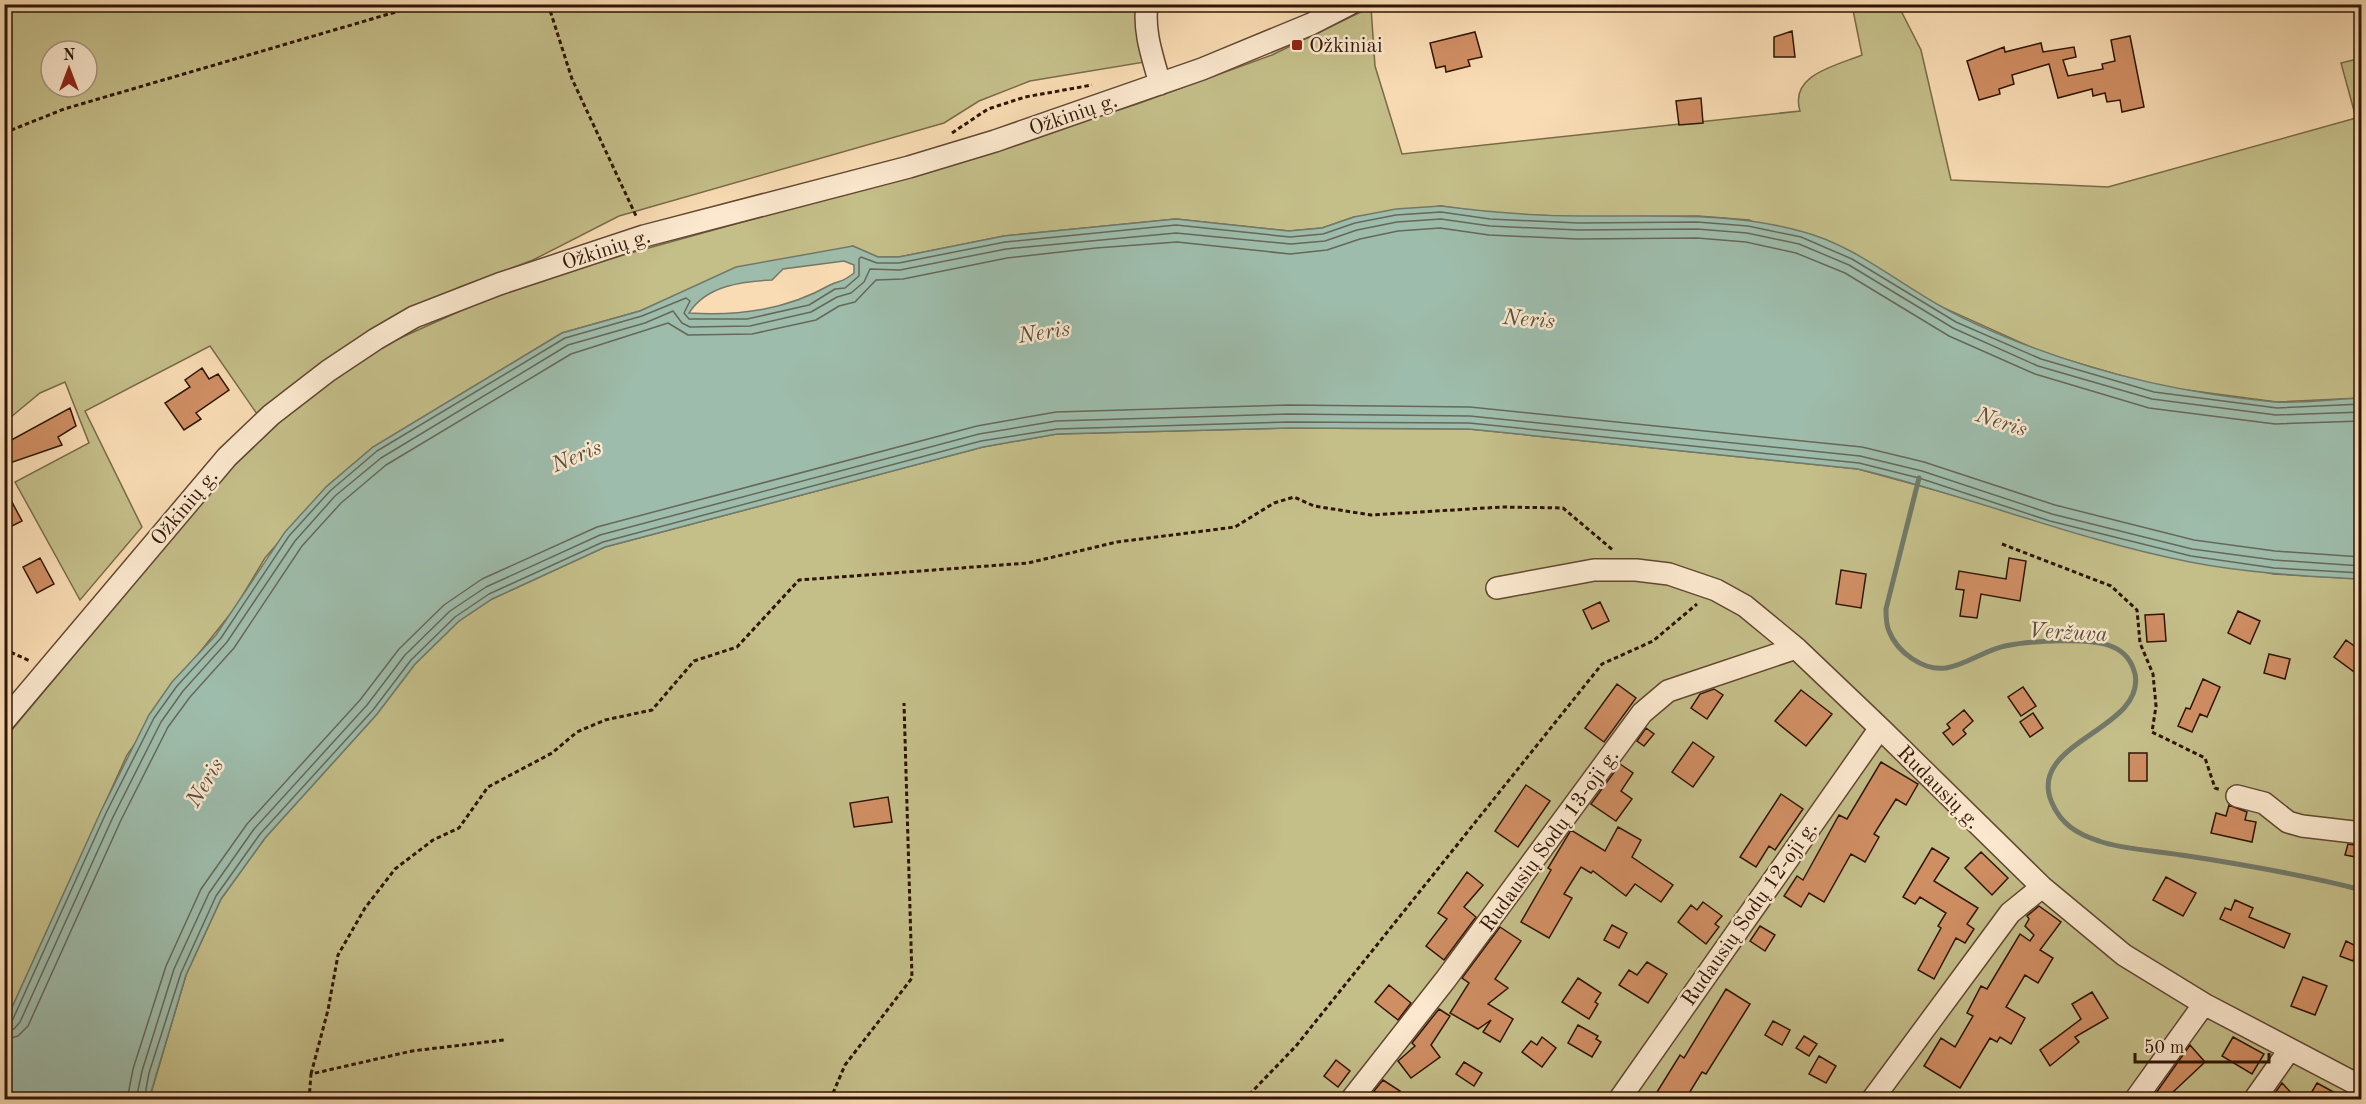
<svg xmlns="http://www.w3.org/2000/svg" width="2366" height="1104" font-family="'Old Standard TT',serif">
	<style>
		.green { fill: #c4be89; stroke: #7a6a47; stroke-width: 1.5; fill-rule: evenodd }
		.water { fill: #9ebcab; stroke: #727969; stroke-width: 1.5; fill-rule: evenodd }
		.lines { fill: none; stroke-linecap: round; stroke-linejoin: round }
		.shore { stroke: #666858; stroke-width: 1.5 }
		.stream { stroke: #727969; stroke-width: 5 }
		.building { fill: #d08e63; stroke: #2f1505; stroke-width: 1.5 }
		.minor-casing { stroke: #624731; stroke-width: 24 }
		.path { stroke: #2f1505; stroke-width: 3; stroke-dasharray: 4.5 3; stroke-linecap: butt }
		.minor { stroke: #fbe8ce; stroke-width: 21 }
		.poi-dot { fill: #8f2418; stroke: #fbe8ce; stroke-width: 2 }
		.labels { text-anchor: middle; stroke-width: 5; stroke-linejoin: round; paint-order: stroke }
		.poi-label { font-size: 21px; fill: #2f1505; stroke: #fbe8ce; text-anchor: start }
		.street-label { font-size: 21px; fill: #2f1505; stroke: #fbe8ce }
		.water-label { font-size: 22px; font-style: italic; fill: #564f3f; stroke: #fbe8ce }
	</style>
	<rect width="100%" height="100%" fill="#f9dcb4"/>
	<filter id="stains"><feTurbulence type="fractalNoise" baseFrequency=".00333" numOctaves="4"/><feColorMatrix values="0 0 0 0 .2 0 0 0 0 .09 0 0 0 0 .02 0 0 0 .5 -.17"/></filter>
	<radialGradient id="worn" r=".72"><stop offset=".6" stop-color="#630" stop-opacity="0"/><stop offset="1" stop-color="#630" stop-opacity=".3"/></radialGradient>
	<!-- green -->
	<path class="green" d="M1045,4L1047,11L1075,5L1148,4L1163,59L1030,81L979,101L944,123L619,216L533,260L460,287L383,323L291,386L257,414L210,346L85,411L142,527L80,600L15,482L89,443L65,382L40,393L5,422L4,5ZM51,51H87V87H51Z
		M1852,5H1898L1921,50L1951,180L2108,187L2356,118L2341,63L2361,58V398L2277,402L2156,386L2044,353L1749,220L1698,216L1578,217L1490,213L1441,206L1354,217L1322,228L1289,231L1176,219L1004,236L899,257H878L853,246L681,293L640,311L562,333L373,447L326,487L265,558L235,608L196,657L127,755L5,1023V738L228,471L301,402L340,373L387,344L500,293L620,256L962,161L1137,104L1272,55L1371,7L1375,66L1402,154L1800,111C1789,75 1835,66 1862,55Z
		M1289,428L1469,429L1858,469L1975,501L2273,574L2361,579V1099L149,1100L186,975L221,899L265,838L377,714L415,664L459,621L492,599L605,547L983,447L1057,434Z"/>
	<!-- water -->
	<path class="water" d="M1441,206C1487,212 1534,216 1580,216C1654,217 1728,211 1800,231C1860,246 1906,291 1961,317C2061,365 2165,392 2275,402C2303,404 2333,399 2361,398V579C2304,576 2246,573 2190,562C2077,540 1970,496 1858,469L1469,429L1289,428L1057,434L983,447L605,547L492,599L459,621L415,664L377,714L265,838L221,899L186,975L149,1099H5V1023L101,811L149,715L172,682L216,635L285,532L326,487L373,447L562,333L640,311L736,267L853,246L878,257H899L1004,236L1176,219L1289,231L1322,228L1354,217L1396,209ZM844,261L854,265V273C842,283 840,280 830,285C786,310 739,316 689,313C706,286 742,281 772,280L783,269Z"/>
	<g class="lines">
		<!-- shore -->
		<path class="shore" d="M4,1023L13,1019L106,813L154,718L177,686L221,638L289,536L330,491L377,451L565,338L642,316L686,298L690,301L684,313L689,319H747L809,305L835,289L845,288L859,276V259L861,257L877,263H899L1005,242L1176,225L1290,237L1323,234L1355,223L1396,215L1441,212L1490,219L1578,223L1697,222L1748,226L1801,237L1852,259L1956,322L2041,359L2154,392L2277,408L2362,404
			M4,1031L14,1029L20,1022L113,817L161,722L183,691L227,642L295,541L335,496L381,458L568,345L645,323L673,311L682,323L690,327L750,326L811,312L837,297L851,293L864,282L870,269L900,270L1006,249L1176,233L1291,244L1325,241L1357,230L1397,222L1441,219L1490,226L1578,230L1697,229L1747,233L1799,244L1849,265L1953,328L2038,366L2152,399L2276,415L2362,412
			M4,1040L18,1036L28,1026L121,820L168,727L190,697L234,648L302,546L341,503L386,465L571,354L668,323L688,335L752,334L816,320L839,306L855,302L876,280L903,279L1007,258L1096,248L1177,242L1290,254L1327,250L1360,239L1398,231L1440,228L1489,235L1577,239L1697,238L1746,242L1796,253L1845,273L1949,336L2035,374L2149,408L2275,424L2362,421
			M127,1100L133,1069L166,966L201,889L247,824L360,700L399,649L444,605L482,579L597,527L977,426L1056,412L1289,405L1470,407L1862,447L1924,462L2055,505L2194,540L2275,551L2362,557
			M136,1100L142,1071L174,969L209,893L254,829L367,705L405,655L450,611L486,587L600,535L979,434L1056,421L1289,414L1470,416L1860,456L1922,471L2052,514L2192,549L2274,560L2362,566
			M144,1100L149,1073L181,973L216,896L260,834L373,710L411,660L455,617L489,594L603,542L981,441L1057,429L1289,422L1469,423L1859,463L1919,478L2050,521L2191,556L2274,568L2362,573"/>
		<!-- stream -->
		<path class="stream" d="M1919,478L1886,609C1886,616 1886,625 1889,631C1897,652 1923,671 1946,668C1966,665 1985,650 2005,646C2030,641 2091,637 2113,647C2125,652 2132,662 2135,674C2146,730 2025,742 2052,803C2061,824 2077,834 2099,841C2124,850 2161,851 2188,856C2246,865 2305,875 2362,890"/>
	</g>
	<!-- building -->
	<path class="building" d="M1792,31L1795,57H1774V37Z
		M1475,32L1482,57L1468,60L1470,66L1446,72L1445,66L1436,68L1430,43Z
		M2130,36L2144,107L2122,112L2120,100L2107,102L2105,93L2093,96L2092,89L2058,98L2049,64L2012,75L2014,84L1999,89L2000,94L1979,100L1967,61L2004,47L2005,52L2041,43L2043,52L2074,47L2076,57L2063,60L2068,76L2103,69L2102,64L2115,61L2111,40Z
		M1701,98L1703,123L1679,125L1676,101Z
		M202,368L209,379L218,374L229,390L196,413L201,419L184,430L165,403L190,387L185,380Z
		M70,408L76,426L58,437L62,445L4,465V444Z
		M4,487L22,521L4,530Z
		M40,558L54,584L37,593L23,567Z
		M2009,558L2026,561L2020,601L1981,594L1977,618L1960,616L1964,590L1956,589L1959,571L2006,579Z
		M1841,570L1866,574L1861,608L1836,604Z
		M1600,602L1609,621L1592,629L1583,610Z
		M2238,611L2260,621L2250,644L2228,633Z
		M2164,614L2166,641L2147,642L2145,615Z
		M2346,640L2361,651V677L2334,657Z
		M2269,654L2290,659L2285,679L2264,673Z
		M2203,679L2220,687L2207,717L2200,714L2192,732L2178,726L2186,708L2190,709Z
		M1617,684L1636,698L1604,742L1585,728Z
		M2023,687L2036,706L2021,716L2008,697Z
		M1714,689L1723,695L1707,719L1691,708L1700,694Z
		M1801,690L1832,714L1806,746L1775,721Z
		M1964,710L1973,721L1963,730L1966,734L1953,745L1943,733L1950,728L1947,724Z
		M2033,713L2043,728L2030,737L2020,722Z
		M1646,728L1654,734L1644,746L1637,741Z
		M1693,742L1714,757L1693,787L1672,772Z
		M2129,753H2147V781H2129Z
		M1881,762L1918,784L1906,805L1896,799L1874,834L1879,837L1865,862L1851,854L1824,902L1809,893L1801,907L1784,896L1797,876L1803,880L1839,815L1847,819Z
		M1620,764L1633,773L1621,791L1632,799L1616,821L1591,804Z
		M1526,785L1550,801L1518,847L1495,831Z
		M1781,794L1803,809L1775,850L1769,846L1756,867L1740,857Z
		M888,797L892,822L854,827L850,803Z
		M2229,805L2247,812L2245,820L2256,822L2252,842L2211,833L2216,813L2226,816Z
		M1618,827L1641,840L1632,857L1673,885L1661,902L1635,884L1626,896L1593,871L1591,873L1581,867L1564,894L1572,898L1549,938L1521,922L1551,870L1548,868L1571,830L1605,851Z
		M2348,844L2361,846V858L2345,855Z
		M1932,848L1949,858L1934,881L1978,908L1967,924L1974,929L1965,943L1956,938L1934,979L1918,970L1941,928L1938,926L1946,913L1920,897L1915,904L1903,897Z
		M1981,852L2008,878L1992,895L1965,868Z
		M1467,872L1483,885L1464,907L1476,917L1444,960L1426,946L1447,919L1438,913Z
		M2166,877L2196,893L2183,916L2153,900Z
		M2235,900L2253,908L2249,917L2290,934L2284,948L2220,919L2225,908L2231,910Z
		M1703,902L1722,916L1715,924L1719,927L1706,944L1678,922L1691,905L1697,910Z
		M2039,906L2061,922L2040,950L2053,958L2038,983L2025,975L2006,1007L2025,1018L2011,1044L2000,1037L1997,1042L1990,1038L1960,1088L1924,1066L1941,1038L1955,1047L1973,1016L1967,1013L1981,986L1987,989L2020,934L2030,941L2034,935L2025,926L2029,919L2027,916Z
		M1612,925L1627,933L1619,948L1604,940Z
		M1760,926L1775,935L1765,951L1750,941Z
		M1500,927L1521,941L1495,979L1508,988L1488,1004L1513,1019L1500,1042L1483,1032L1491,1020L1478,1029L1450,1013L1469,983L1462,978Z
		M2346,941L2358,947L2353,961L2340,956Z
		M1647,962L1667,974L1648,1003L1619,985L1629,970L1637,975Z
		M2303,977L2327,986L2315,1015L2291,1006Z
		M1578,978L1601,993L1595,1002L1598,1004L1589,1019L1562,1002Z
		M1389,985L1411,1003L1398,1020L1375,1002Z
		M1726,989L1750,1004L1706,1074L1702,1072L1685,1100H1652L1680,1055L1684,1058Z
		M2092,992L2108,1018L2075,1037L2079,1042L2050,1066L2040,1050L2081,1019L2072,1004Z
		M1439,1009L1450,1016L1431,1045L1440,1057L1411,1078L1398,1061L1415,1046L1412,1043Z
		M1773,1021L1790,1030L1782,1045L1765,1035Z
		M1578,1025L1598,1036L1596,1039L1601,1042L1592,1057L1568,1043Z
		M1804,1036L1817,1044L1809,1056L1796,1048Z
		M1542,1037L1556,1048L1542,1067L1522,1052L1531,1041L1537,1045Z
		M2233,1037L2264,1054L2252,1074L2222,1056Z
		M2190,1045L2205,1062L2172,1093L2179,1100H2151Z
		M1819,1056L1836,1066L1826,1083L1809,1074Z
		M1336,1060L1350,1071L1338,1087L1324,1076Z
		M1464,1062L1482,1073L1474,1086L1456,1074Z
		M1383,1080L1400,1091L1394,1100H1388L1374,1091Z
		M2282,1083L2298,1100H2270Z
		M2317,1083L2348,1100H2307Z"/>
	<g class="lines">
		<!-- minor casing -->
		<g class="minor-casing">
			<path id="minor" d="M1147,4C1143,32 1153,58 1160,84
				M1497,588L1594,570H1636L1669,574L1716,590L1745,606L1796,648L1880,728L2042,887L2124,955L2204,1004L2362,1087
				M4,721L227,457L271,415L328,371L376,339L414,317L499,284L644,236L909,167L995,141L1202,69L1311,24L1350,4
				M2237,796L2264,803L2288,822L2302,826L2362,833
				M1351,1100L1446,979L1642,713L1668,691L1796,648
				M1619,1100L1880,728
				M1872,1100L2010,913L2042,887
				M2135,1100L2204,1004
				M2254,1100L2290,1049"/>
		</g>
		<!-- path -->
		<path class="path" d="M548,4L572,79L637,218
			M4,133L64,109L423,4
			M952,133L988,109L1025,97L1092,85
			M2002,544L2111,586L2137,610L2140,643L2153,674L2156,706L2152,732L2205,758L2215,788L2221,790
			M4,649L30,661
			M311,1074L328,1010L338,955L365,908L395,869L433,840L459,828L488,787L552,753L577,732L605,720L652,710L694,661L737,647L799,580L1028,563L1117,542L1235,527L1274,503L1294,497L1314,506L1371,515L1502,507L1563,508L1614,551
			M309,1100L311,1074L412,1051L504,1040
			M830,1100L845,1065L912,978L904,703
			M1244,1100L1296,1046L1602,664L1653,641L1697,604"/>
		<!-- minor -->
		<use href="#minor" class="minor"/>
	</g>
	<!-- markers -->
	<rect class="poi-dot" x="1291" y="39" width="12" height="12" rx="3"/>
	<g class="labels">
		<!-- poi labels -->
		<g class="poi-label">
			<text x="1309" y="52">Ožkiniai</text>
		</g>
		<!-- street labels -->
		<g class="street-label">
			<text transform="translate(1073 114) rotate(-19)" y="7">Ožkinių g.</text>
			<text transform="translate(606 249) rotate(-18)" y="7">Ožkinių g.</text>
			<text transform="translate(184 507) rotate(-50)" y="7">Ožkinių g.</text>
			<text transform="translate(1939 787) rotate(45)" y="7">Rudausių g.</text>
			<text transform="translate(1549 840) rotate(-54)" y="7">Rudausių Sodų 13-oji g.</text>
			<text transform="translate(1749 913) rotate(-55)" y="7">Rudausių Sodų 12-oji g.</text>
		</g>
		<!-- water labels -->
		<g class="water-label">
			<text transform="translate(1529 318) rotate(5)" y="8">Neris</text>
			<text transform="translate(1044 331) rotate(-9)" y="8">Neris</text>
			<text transform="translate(2002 421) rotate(18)" y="8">Neris</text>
			<text transform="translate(576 455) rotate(-23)" y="8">Neris</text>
			<text transform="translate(2068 631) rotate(3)" y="8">Veržuva</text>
			<text transform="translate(204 782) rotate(-59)" y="8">Neris</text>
		</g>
	</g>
	<!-- margin -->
	<rect width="2366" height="1104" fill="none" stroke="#f9dcb4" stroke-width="24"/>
	<rect x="6" y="6" width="2354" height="1092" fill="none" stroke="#2f1505" stroke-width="3"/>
	<rect x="12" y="12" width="2342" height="1080" fill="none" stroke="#2f1505" stroke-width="1.5"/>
	<!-- north arrow -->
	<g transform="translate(69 69)"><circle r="28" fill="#fbe8ce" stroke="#a9947e" stroke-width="1.5"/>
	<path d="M0-4.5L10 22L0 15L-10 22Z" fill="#8f2418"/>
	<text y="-9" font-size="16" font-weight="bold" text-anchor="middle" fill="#2f1505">N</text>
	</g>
	<!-- scale -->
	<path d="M2135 1053v9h134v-9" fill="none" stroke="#2f1505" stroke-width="3"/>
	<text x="2144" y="1053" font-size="18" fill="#2f1505" stroke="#fbe8ce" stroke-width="4.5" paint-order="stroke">50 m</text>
	<rect width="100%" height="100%" filter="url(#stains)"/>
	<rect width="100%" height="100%" fill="url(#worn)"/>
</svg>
